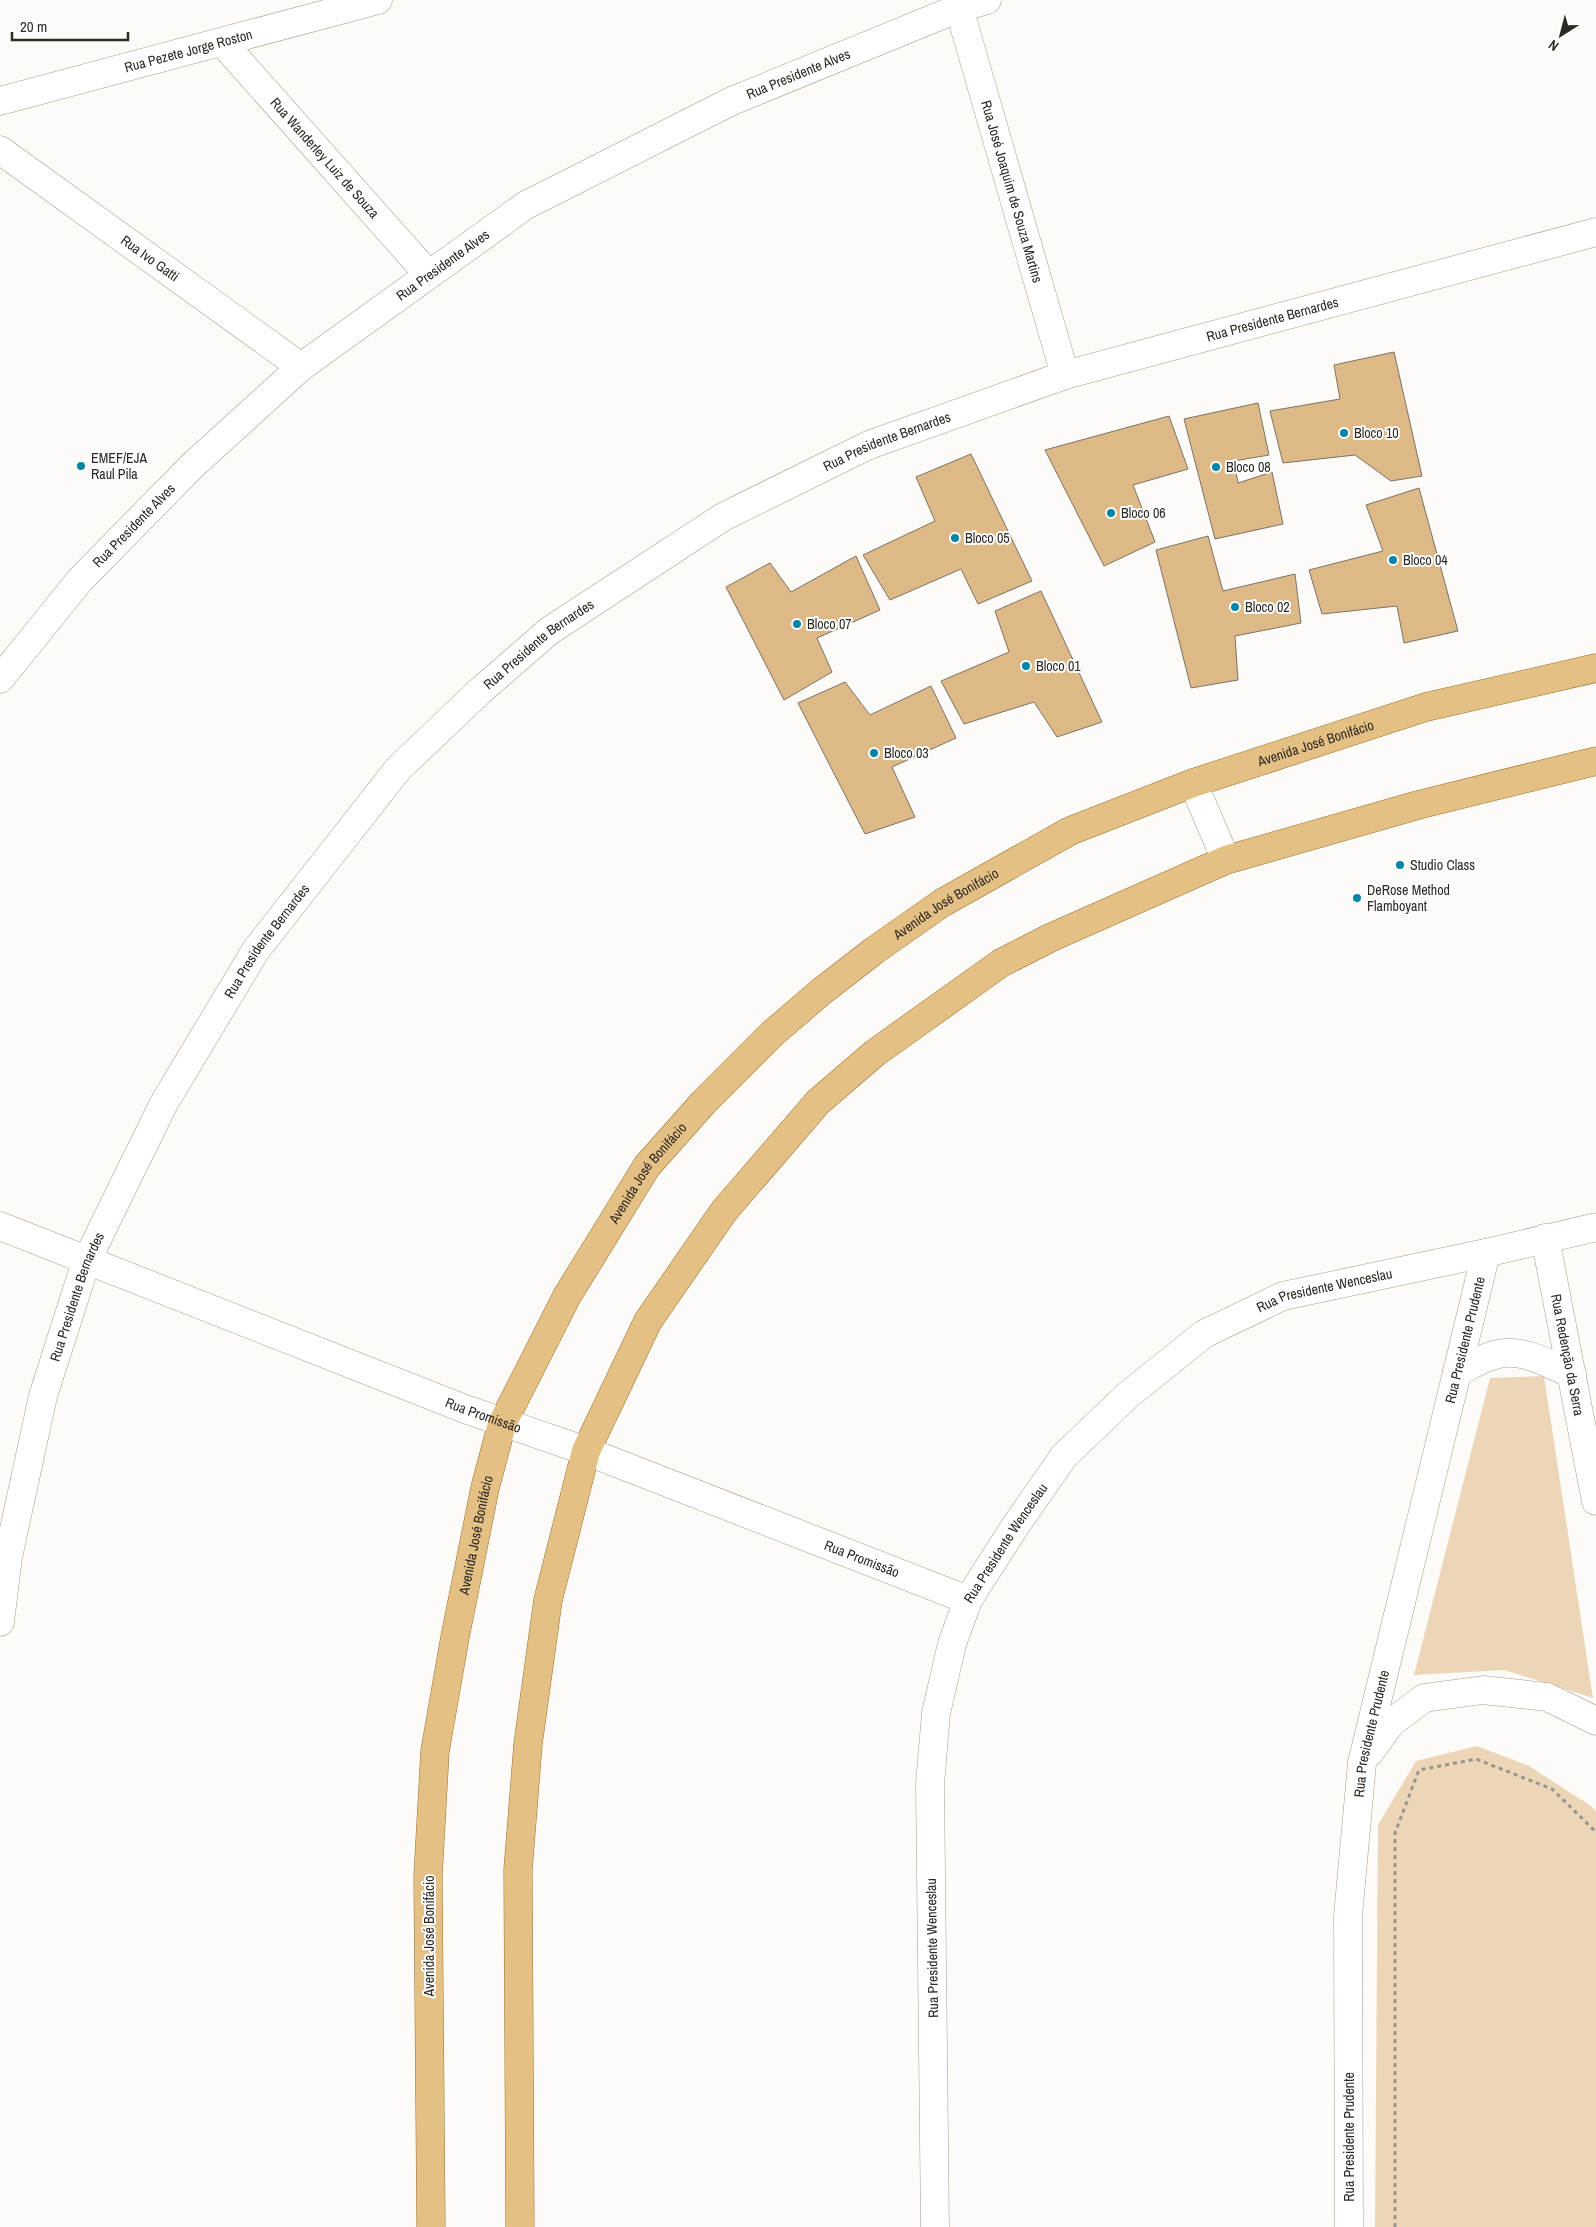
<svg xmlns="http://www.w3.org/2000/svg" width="1596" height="2227" font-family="'Archivo Narrow',sans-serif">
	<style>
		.green { fill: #edd6b7 }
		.building { fill: #deb988; stroke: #7c7264 }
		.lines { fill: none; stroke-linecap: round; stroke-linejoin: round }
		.minor-casing { stroke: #a69b8d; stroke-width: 29 }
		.major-casing { stroke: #9a702d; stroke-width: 29 }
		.path { stroke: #989590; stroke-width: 3; stroke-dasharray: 4 4; stroke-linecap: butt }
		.minor { stroke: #fff; stroke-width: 28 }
		.major { stroke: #e5c085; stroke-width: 28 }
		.poi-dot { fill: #0085a7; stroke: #fff; stroke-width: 2 }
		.labels { text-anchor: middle; stroke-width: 4; stroke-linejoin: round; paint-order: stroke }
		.street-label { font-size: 14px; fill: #2d2923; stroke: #fff }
		.poi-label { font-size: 14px; fill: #2d2923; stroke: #fff; text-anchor: start }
	</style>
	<rect width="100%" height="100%" fill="#fdfbf8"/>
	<!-- green -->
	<path class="green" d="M1544,1376L1593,1698L1504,1670L1414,1675L1490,1378Z
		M1477,1746L1529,1766L1591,1806L1596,1811V2227H1375L1378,1825L1416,1761Z"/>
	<!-- building -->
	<path class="building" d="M1394,352L1422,476L1391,481L1355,455L1283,463L1270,411L1340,399L1334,365Z
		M1258,403L1269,455L1234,461L1238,483L1272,472L1283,524L1215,539L1184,419Z
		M1169,416L1188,469L1133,485L1155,542L1104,566L1045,450Z
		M971,454L1032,581L978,604L961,569L890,600L863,555L935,521L916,477Z
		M1419,488L1458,631L1404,643L1397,606L1322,614L1309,570L1383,551L1366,505Z
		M1208,536L1223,591L1295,574L1301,623L1235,636L1238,680L1191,688L1156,550Z
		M856,556L880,610L817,638L832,672L784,700L726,587L770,563L791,592Z
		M1041,591L1102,722L1057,737L1034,702L964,724L941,681L1009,652L995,611Z
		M845,682L870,715L931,686L956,738L892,767L915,817L865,834L798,703Z"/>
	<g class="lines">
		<!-- minor casing -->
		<g class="minor-casing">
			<g id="minor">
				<path id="s1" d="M959,8L1065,375"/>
				<path id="s2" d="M222,42L428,274"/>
				<path id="s3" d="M0,101L378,0"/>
				<path id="s4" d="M0,150L301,367"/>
				<path id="s5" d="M0,679L80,580L192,466L301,367L526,205L732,101L959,8L987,0"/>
				<path d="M1193,783L1226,860"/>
				<path id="s6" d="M0,1226L465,1409L586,1451L968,1600"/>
				<path id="s7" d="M1545,1238L1596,1501"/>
				<path d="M1457,1372C1472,1365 1488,1354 1505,1353C1528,1351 1551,1365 1572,1374"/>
				<path id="s8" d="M0,1622L8,1557L43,1396L86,1262L164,1103L256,950L398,769L479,692L549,631L723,517L869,445L1065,375L1596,232"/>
				<path d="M1370,1752L1391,1723L1424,1698L1483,1690L1547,1697L1596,1721"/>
				<path id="s9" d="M935,2227L930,1784L936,1713L952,1644L968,1600L1014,1528L1064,1456L1128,1395L1204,1334L1283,1296L1486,1253L1596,1227"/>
				<path id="s10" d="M1349,2227L1348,1916L1362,1763L1486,1253"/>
			</g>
		</g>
		<!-- major casing -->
		<g class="major-casing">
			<g id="major">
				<path id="s11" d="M431,2227L428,1876L435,1751L455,1637L485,1488L502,1424L567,1296L647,1166L703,1103L773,1033L822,991L875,950L942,903L1070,831L1193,783L1426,707L1596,668"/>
				<path d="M520,2227L518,1870L528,1744L548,1600L586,1451L648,1321L724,1211L818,1102L875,1053L1001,963L1052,937L1226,860L1418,805L1596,761"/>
			</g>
		</g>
		<!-- path -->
		<path class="path" d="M1395,2227V1833L1419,1770L1476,1759L1552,1789L1596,1832"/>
		<!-- minor -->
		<use href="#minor" class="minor"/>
		<!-- major -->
		<use href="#major" class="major"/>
	</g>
	<!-- markers -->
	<g class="poi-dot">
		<circle cx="1344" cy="433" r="5"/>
		<circle cx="81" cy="466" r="5"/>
		<circle cx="1216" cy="467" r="5"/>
		<circle cx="1111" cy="513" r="5"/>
		<circle cx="955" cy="538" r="5"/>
		<circle cx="1393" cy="560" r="5"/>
		<circle cx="1235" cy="607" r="5"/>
		<circle cx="797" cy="624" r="5"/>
		<circle cx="1026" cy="666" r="5"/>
		<circle cx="874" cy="753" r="5"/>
		<circle cx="1400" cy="865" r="5"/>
		<circle cx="1357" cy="898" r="5"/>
	</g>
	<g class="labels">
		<!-- street labels -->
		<g class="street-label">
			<text dy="5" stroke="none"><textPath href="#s3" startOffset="195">Rua Pezete Jorge Roston</textPath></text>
			<text dy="5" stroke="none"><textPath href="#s5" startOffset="1014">Rua Presidente Alves</textPath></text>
			<text dy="5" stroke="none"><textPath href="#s2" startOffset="155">Rua Wanderley Luiz de Souza</textPath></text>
			<text dy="5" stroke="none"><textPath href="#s1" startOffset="191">Rua José Joaquim de Souza Martins</textPath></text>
			<text dy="5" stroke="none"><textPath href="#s4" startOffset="185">Rua Ivo Gatti</textPath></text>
			<text dy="5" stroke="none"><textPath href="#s5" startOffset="609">Rua Presidente Alves</textPath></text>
			<text dy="5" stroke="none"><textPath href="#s8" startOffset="1955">Rua Presidente Bernardes</textPath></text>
			<text dy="5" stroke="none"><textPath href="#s8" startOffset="1550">Rua Presidente Bernardes</textPath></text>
			<text dy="5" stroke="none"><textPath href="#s5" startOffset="204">Rua Presidente Alves</textPath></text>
			<text dy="5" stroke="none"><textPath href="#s8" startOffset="1145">Rua Presidente Bernardes</textPath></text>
			<text dy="5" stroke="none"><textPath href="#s11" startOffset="1911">Avenida José Bonifácio</textPath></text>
			<text dy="5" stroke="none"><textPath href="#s11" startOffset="1506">Avenida José Bonifácio</textPath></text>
			<text dy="5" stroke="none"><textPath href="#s8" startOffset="740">Rua Presidente Bernardes</textPath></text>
			<text dy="5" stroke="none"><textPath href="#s11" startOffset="1101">Avenida José Bonifácio</textPath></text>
			<text dy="5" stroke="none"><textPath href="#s9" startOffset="1120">Rua Presidente Wenceslau</textPath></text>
			<text dy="5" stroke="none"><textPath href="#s8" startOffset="335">Rua Presidente Bernardes</textPath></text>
			<text dy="5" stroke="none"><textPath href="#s10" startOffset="900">Rua Presidente Prudente</textPath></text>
			<text dy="5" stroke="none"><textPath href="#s7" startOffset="119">Rua Redenção da Serra</textPath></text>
			<text dy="5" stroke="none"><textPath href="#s6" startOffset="519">Rua Promissão</textPath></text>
			<text dy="5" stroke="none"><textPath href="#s11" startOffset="696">Avenida José Bonifácio</textPath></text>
			<text dy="5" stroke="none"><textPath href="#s9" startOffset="700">Rua Presidente Wenceslau</textPath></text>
			<text dy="5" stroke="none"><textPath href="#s6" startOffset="924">Rua Promissão</textPath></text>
			<text dy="5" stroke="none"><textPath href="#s10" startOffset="495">Rua Presidente Prudente</textPath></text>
			<text transform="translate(429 1936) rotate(-90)" y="5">Avenida José Bonifácio</text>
			<text transform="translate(932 1948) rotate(-91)" y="5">Rua Presidente Wenceslau</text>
			<text transform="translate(1349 2137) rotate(-90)" y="5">Rua Presidente Prudente</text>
		</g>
		<!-- poi labels -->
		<g class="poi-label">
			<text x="1354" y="438">Bloco 10</text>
			<text x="91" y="463">EMEF/EJA<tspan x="91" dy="16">Raul Pila</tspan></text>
			<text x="1226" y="472">Bloco 08</text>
			<text x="1121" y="518">Bloco 06</text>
			<text x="965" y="543">Bloco 05</text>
			<text x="1403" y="565">Bloco 04</text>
			<text x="1245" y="612">Bloco 02</text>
			<text x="807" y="629">Bloco 07</text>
			<text x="1036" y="671">Bloco 01</text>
			<text x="884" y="758">Bloco 03</text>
			<text x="1410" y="870">Studio Class</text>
			<text x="1367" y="895">DeRose Method<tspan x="1367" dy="16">Flamboyant</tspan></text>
		</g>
	</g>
	<!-- north arrow -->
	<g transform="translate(1561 35) rotate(216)" stroke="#ffffff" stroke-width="4" paint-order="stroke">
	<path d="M0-4L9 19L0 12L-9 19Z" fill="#2d2923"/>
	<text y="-8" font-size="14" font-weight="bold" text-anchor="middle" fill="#2d2923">N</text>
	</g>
	<!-- scale -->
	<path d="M12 32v8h116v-8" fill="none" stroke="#2d2923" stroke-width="2.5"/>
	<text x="20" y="32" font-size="15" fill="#2d2923" stroke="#ffffff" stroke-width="4" paint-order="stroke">20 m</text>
</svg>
